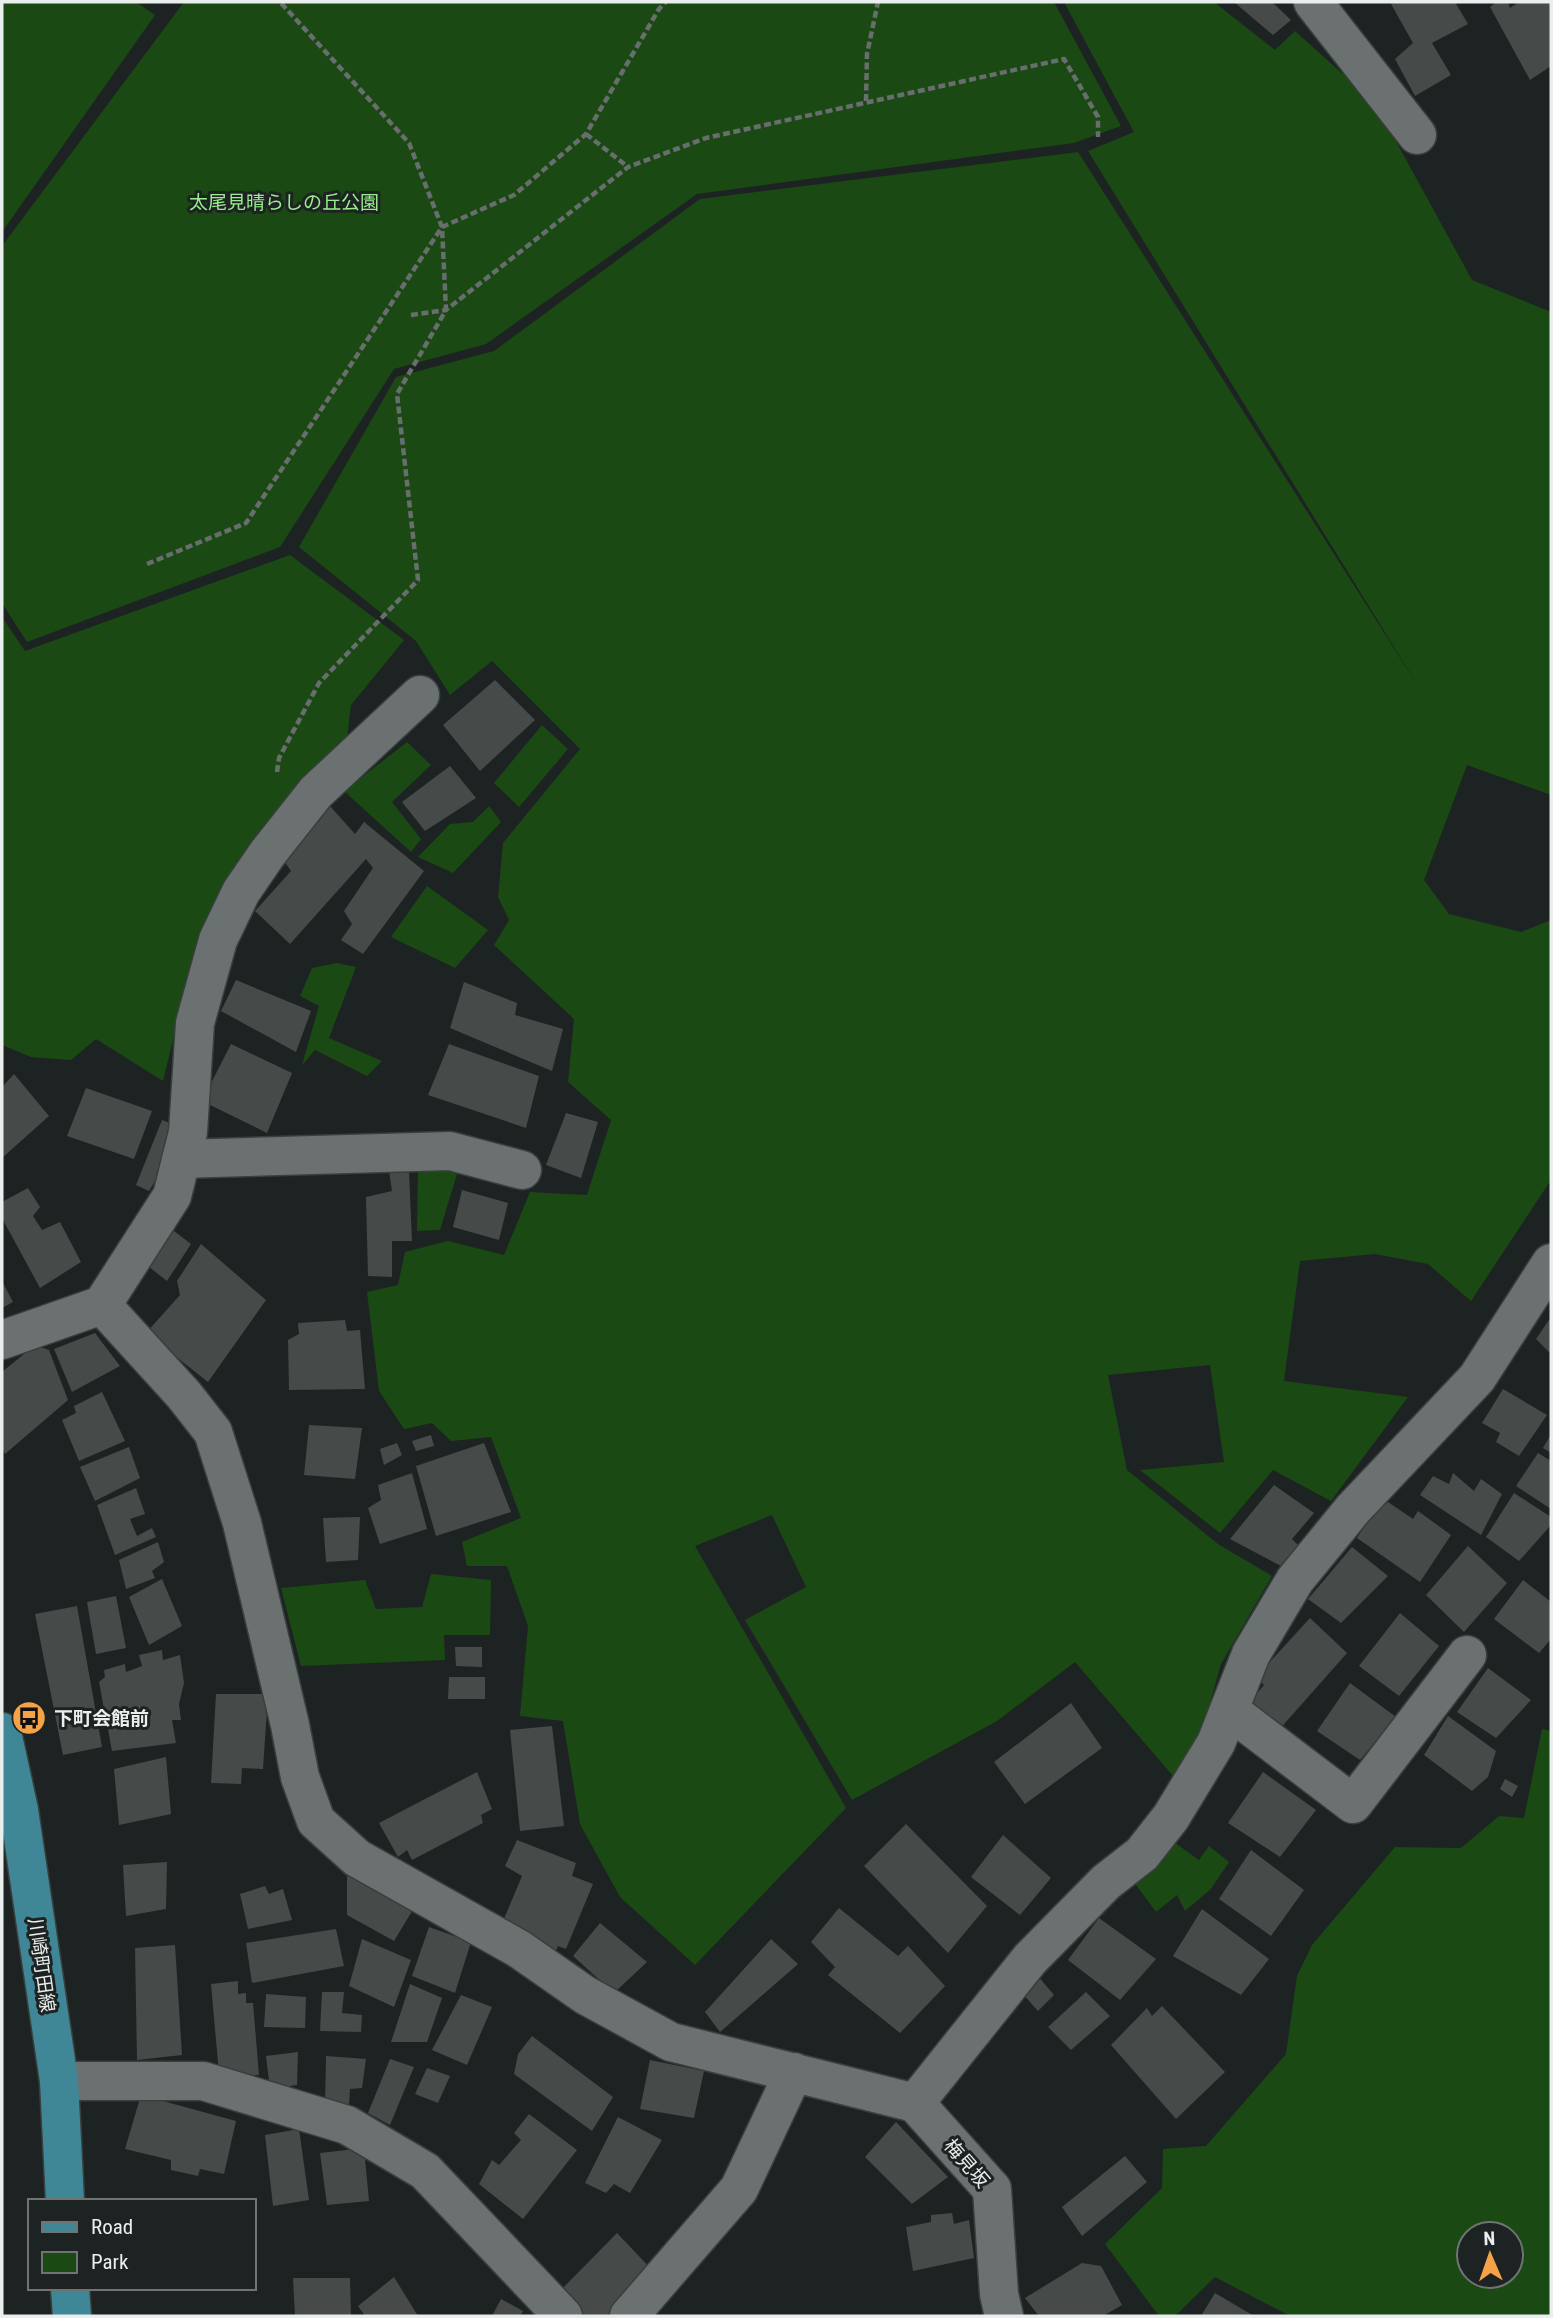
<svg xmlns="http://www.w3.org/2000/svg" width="1553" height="2318" font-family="'Roboto Condensed','Noto Sans JP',sans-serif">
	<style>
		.green { fill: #1b4914; fill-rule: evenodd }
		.building { fill: #464b49 }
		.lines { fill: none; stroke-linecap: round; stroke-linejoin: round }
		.minor-casing { stroke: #393e3e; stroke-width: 41 }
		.major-casing { stroke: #393e3e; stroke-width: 41 }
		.path { stroke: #686e6d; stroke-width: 4.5; stroke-dasharray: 7 3.5; stroke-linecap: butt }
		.minor { stroke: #6a7170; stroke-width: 38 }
		.major { stroke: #3f8797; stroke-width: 38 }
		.labels { text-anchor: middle; stroke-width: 6; stroke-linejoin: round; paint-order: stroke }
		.park-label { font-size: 19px; fill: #99ed8c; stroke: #1d2322 }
		.poi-label { font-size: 19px; font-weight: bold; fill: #eaeeed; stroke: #1d2322; text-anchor: start }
		.street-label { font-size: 19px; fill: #eaeeed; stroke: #1d2322 }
	</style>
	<rect width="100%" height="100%" fill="#1d2322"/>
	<!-- green -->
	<path class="green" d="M2,2H136L155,15L2,232Z
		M184,2H1054L1121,126L1074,143L697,194L486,344L394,369L280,547L27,642L2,603V246Z
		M1064,2H1214L1275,50L1295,31L1375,103L1472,280L1551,312V795L1467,765L1424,880L1449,914L1521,932L1551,920V1180L1471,1301L1428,1264L1375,1254L1300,1261L1284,1381L1408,1397L1331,1501L1273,1470L1220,1533L1140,1470L1224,1462L1210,1365L1108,1375L1127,1470L1218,1544L1272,1576L1221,1664L1202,1731L1173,1776L1075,1662L997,1721L852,1800L745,1620L806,1587L772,1515L695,1546L846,1808L695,1965L620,1897L580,1824L563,1721L520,1716L528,1626L507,1566H467L462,1542L521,1518L491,1437L451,1441L432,1423L404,1429L379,1391L367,1292L398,1285L405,1252L448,1241L504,1255L530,1192L587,1195L611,1120L568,1082L574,1019L494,945L509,920L498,897L503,843L580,749L492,661L450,695L416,641L299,547L396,377L494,351L700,199L1078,152L1420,689L1088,151L1134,132Z
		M290,555L404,640L351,705L347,738L308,773L234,872L197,942L163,1081L96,1039L71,1060L31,1057L2,1045V617L25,651Z
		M542,725L568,749L519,807L494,783Z
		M407,742L431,765L392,802L421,839L411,852L344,791Z
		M489,806L501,822L453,873L418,857L450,824L473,822Z
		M427,886L488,930L455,968L391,937Z
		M337,963L356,967L329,1038L382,1061L367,1076L315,1050L302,1065L319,1006L300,996L312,968Z
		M442,1167L457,1174L440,1230L417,1231L418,1168Z
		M431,1574L491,1580L490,1635H444L445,1660L301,1666L281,1588L365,1580L376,1609L422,1607Z
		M1542,1729L1551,1731V2316H1290L1215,2277L1175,2316H1159L1105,2244L1162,2188L1163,2149L1206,2146L1286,2054L1297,1976L1312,1945L1395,1847L1461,1848L1499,1816L1524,1818ZM1469,2234H1511V2276H1469Z
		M1171,1840L1199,1860L1209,1846L1229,1862L1211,1889L1185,1911L1177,1895L1156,1912L1133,1881Z"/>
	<!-- building -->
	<path class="building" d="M1234,2H1272L1291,20L1273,35Z
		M1396,2H1455L1468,24L1432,43L1451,75L1415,96L1395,59L1413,43L1391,4Z
		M1496,2H1508L1510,8L1519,2H1551V66L1530,80L1490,7Z
		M495,680L535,720L480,771L443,725Z
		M450,766L476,798L425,831L402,802Z
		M330,806L355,834L364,822L424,871L363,954L341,940L352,924L344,911L373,868L366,859L290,944L255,911L291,871L282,858Z
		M236,980L311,1011L296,1052L221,1011Z
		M464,982L517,1003L515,1015L563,1029L552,1071L450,1028Z
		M231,1044L292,1073L267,1133L202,1101Z
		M449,1044L539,1076L526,1128L428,1095Z
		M14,1074L49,1116L2,1158V1087Z
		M86,1088L152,1111L134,1159L67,1136Z
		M566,1113L598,1122L581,1178L546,1165Z
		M162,1120L173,1124L164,1166L149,1191L136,1185Z
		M389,1171H409L412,1241H392V1277L368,1276L366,1197L392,1191Z
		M28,1188L40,1207L33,1216L42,1230L60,1222L81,1262L40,1288L2,1218V1202Z
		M462,1190L508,1203L499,1240L453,1227Z
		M170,1228L191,1244L167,1281L144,1263Z
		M201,1244L266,1300L208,1382L146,1333L180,1295L177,1281Z
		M2,1281L13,1302L2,1308Z
		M1551,1317V1354L1536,1339Z
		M345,1320L347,1331L360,1330L365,1389L289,1390L288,1340L299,1334L298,1323Z
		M95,1333L120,1366L72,1392L54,1349Z
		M35,1345L49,1350L68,1400L5,1454L2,1448V1372Z
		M1503,1389L1547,1415L1519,1456L1496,1442L1500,1433L1482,1423Z
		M102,1392L125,1441L79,1461L62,1420L76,1413L74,1406Z
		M309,1425L362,1428L355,1479L304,1475Z
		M1551,1434V1453L1543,1448Z
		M431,1435L434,1446L416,1451L412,1441Z
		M397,1443L402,1455L384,1465L380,1449Z
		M484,1443L511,1512L436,1536L416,1466Z
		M129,1447L140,1478L95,1501L80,1467Z
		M1538,1453L1551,1461V1509L1516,1486Z
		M412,1473L427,1529L380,1544L368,1508L381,1500L378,1485Z
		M1453,1473L1474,1491L1481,1479L1502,1494L1481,1535L1420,1495L1433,1476L1449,1484Z
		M1274,1485L1314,1513L1292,1539L1299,1546L1281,1566L1230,1539Z
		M136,1488L145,1514L130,1519L137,1536L152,1528L156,1537L115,1555L97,1505Z
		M1514,1493L1551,1517V1525L1519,1561L1486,1537Z
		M1388,1502L1413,1519L1418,1511L1451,1535L1420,1582L1357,1538L1372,1514Z
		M360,1517L358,1560L326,1562L323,1518Z
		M158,1542L164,1562L152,1571L155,1578L126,1589L119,1560Z
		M1468,1546L1507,1583L1464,1632L1426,1595Z
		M1352,1547L1388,1576L1341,1623L1308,1599Z
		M162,1579L182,1626L149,1645L129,1597Z
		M1523,1580L1551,1602V1639L1539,1653L1494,1619Z
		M116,1596L126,1648L96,1654L87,1602Z
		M77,1606L102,1747L63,1755L35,1614Z
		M1400,1613L1439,1646L1399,1696L1359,1666Z
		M1310,1618L1347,1653L1278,1731L1248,1704L1264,1685L1256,1677Z
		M455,1647H482V1667L456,1666Z
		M162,1650L163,1660L180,1655L184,1683L179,1704L181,1720H172L176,1743L112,1751L99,1682L105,1677L104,1670L125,1664L126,1672L142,1666L139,1655Z
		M1488,1668L1531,1700L1496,1738L1457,1712Z
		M449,1677H485V1699H448Z
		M1350,1683L1396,1717L1360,1760L1317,1731Z
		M216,1694H268L263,1769L242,1768L241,1784L211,1783Z
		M1071,1703L1102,1748L1025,1804L994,1762Z
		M1448,1716L1496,1751L1488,1777L1472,1791L1424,1755Z
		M552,1726L564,1826L520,1831L510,1730Z
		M166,1757L171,1814L119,1825L114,1769Z
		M477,1772L492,1809L481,1815L483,1823L412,1860L407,1850L398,1857L379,1823Z
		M1263,1772L1316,1810L1280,1857L1228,1823Z
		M1505,1779L1518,1786L1512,1797L1500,1789Z
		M906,1824L987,1906L948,1953L864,1866Z
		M1003,1835L1051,1878L1020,1915L971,1877Z
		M517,1840L576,1863L572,1876L593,1884L566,1949L558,1946L554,1955L503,1921L522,1876L505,1866Z
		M1251,1850L1304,1890L1271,1936L1219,1899Z
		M167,1862L166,1909L126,1916L123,1865Z
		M347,1867L414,1908L394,1941L347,1915Z
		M265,1886L269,1894L283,1889L292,1920L248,1929L240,1894Z
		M839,1908L898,1956L908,1946L945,1986L900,2033L828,1975L835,1967L811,1942Z
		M1202,1909L1269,1959L1241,1995L1173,1956Z
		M1099,1918L1156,1959L1120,2000L1068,1960Z
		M600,1923L647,1962L614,1993L573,1956Z
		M429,1927L471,1942L455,1993L412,1976Z
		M336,1929L344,1966L252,1983L246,1943Z
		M362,1939L411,1960L394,2007L349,1986Z
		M771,1939L798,1964L720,2032L705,2012Z
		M175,1945L182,2055L137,2060L135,1948Z
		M1037,1975L1054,1995L1038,2011L1021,1992Z
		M238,1981V1994L246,1993V2003H253L259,2075L219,2074L211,1984Z
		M410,1984L442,1998L427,2042H391Z
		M322,1992H344L342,2013L362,2015L361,2032L320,2031Z
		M1086,1992L1110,2016L1071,2050L1048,2027Z
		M266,1994L306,1997L305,2028L264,2027Z
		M461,1995L492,2007L467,2065L432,2050Z
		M1162,2006L1225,2072L1176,2119L1111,2045L1147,2008L1152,2016Z
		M532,2036L613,2097L592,2131L514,2074L518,2054Z
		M298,2052L297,2085L270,2089L266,2056Z
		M326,2056L366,2059L362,2088L350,2089L349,2106L325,2105Z
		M390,2059L414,2067L390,2125L368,2113Z
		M650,2060L704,2071L694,2118L640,2109Z
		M427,2068L450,2076L438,2103L415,2094Z
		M141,2095L236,2121L224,2174L200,2169L198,2176L171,2170V2160L125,2149Z
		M529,2114L577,2150L523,2219L479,2184L492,2160L499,2165L521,2140L514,2133Z
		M618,2117L662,2140L630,2193L614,2184L606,2193L585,2183Z
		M896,2122L948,2177L912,2204L865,2157Z
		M299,2129L309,2200L273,2206L265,2135Z
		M364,2148L369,2201L327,2205L320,2153Z
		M1125,2156L1147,2182L1082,2236L1062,2207Z
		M952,2213L954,2224L969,2220L974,2258L913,2271L906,2227L931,2222V2215Z
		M617,2233L653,2271L615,2316H574L554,2297Z
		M1082,2263L1101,2266L1122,2305L1103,2316H1039L1025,2298Z
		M394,2277L418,2316H365L358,2306Z
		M293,2278H350L351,2316H295Z
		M1215,2293L1254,2316H1201Z
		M501,2299L523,2311L520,2316H492Z"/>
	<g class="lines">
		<!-- minor casing -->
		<g class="minor-casing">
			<path id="minor" d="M1313,2L1417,135
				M181,1159L450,1151L522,1170
				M102,1305L184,1395L213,1432L242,1523L290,1725L300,1777L316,1821L357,1858L519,1949L585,1995L671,2042L915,2103
				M2,1340L102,1305L172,1196L188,1132L195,1023L218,940L241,892L267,854L316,792L420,695
				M1229,1710L1353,1804L1467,1655
				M59,2081H203L347,2125L425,2171L563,2316
				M915,2103L1030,1959L1106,1882L1142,1854L1171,1817L1216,1743L1251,1654L1295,1580L1353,1509L1477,1378L1551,1263
				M915,2103L992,2189L999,2294L1004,2316
				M629,2316L739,2189L794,2072"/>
		</g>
		<!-- major casing -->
		<g class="major-casing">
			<path id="major" d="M2,1732L19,1810L59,2081L65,2201
				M70,2288L72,2316"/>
		</g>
		<!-- path -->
		<path class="path" d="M866,101L867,54L878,2
			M586,134L628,167
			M411,315L446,310L628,167L706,138L1064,59L1098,117V137
			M147,564L246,523L442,227L514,195L586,134L659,9L666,2
			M277,772L279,758L319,683L418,580L397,394L446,310L442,227L409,143L280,2"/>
		<!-- minor -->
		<use href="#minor" class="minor"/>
		<!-- major -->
		<use href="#major" class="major"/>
	</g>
	<!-- icons -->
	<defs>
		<g id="bus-disc" transform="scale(1.75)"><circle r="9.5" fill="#f6a247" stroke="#1d2322"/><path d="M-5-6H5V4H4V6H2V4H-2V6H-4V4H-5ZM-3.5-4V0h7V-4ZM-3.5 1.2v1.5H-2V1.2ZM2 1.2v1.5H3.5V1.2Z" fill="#111"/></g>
	</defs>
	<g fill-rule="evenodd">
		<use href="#bus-disc" x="29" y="1718"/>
	</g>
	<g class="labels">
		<!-- park labels -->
		<g class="park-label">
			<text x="284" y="209">太尾見晴らしの丘公園</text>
		</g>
		<!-- poi labels -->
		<g class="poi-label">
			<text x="54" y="1725">下町会館前</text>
		</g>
		<!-- street labels -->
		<g class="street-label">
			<text transform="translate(42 1965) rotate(82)" y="7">川崎町田線</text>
			<text transform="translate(967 2163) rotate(49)" y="7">梅見坂</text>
		</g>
	</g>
	<!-- border -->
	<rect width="1553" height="2318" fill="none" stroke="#eaeeed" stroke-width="7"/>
	<!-- legend -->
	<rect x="28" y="2199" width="228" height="91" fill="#1d2322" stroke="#6f7473" stroke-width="2"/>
	<rect x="42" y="2222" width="35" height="10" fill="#3f8797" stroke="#6f7473" stroke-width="2"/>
	<text x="91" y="2234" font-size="21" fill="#eaeeed">Road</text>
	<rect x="42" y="2252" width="35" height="21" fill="#1b4914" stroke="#6f7473" stroke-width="2"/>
	<text x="91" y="2269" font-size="21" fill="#eaeeed">Park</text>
	<!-- north arrow -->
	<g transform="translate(1490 2255) rotate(358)"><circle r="33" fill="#1d2322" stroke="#6f7473" stroke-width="2"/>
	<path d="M0-5L12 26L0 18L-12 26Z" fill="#f6a247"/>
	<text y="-10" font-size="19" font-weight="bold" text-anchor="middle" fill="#eaeeed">N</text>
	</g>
</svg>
